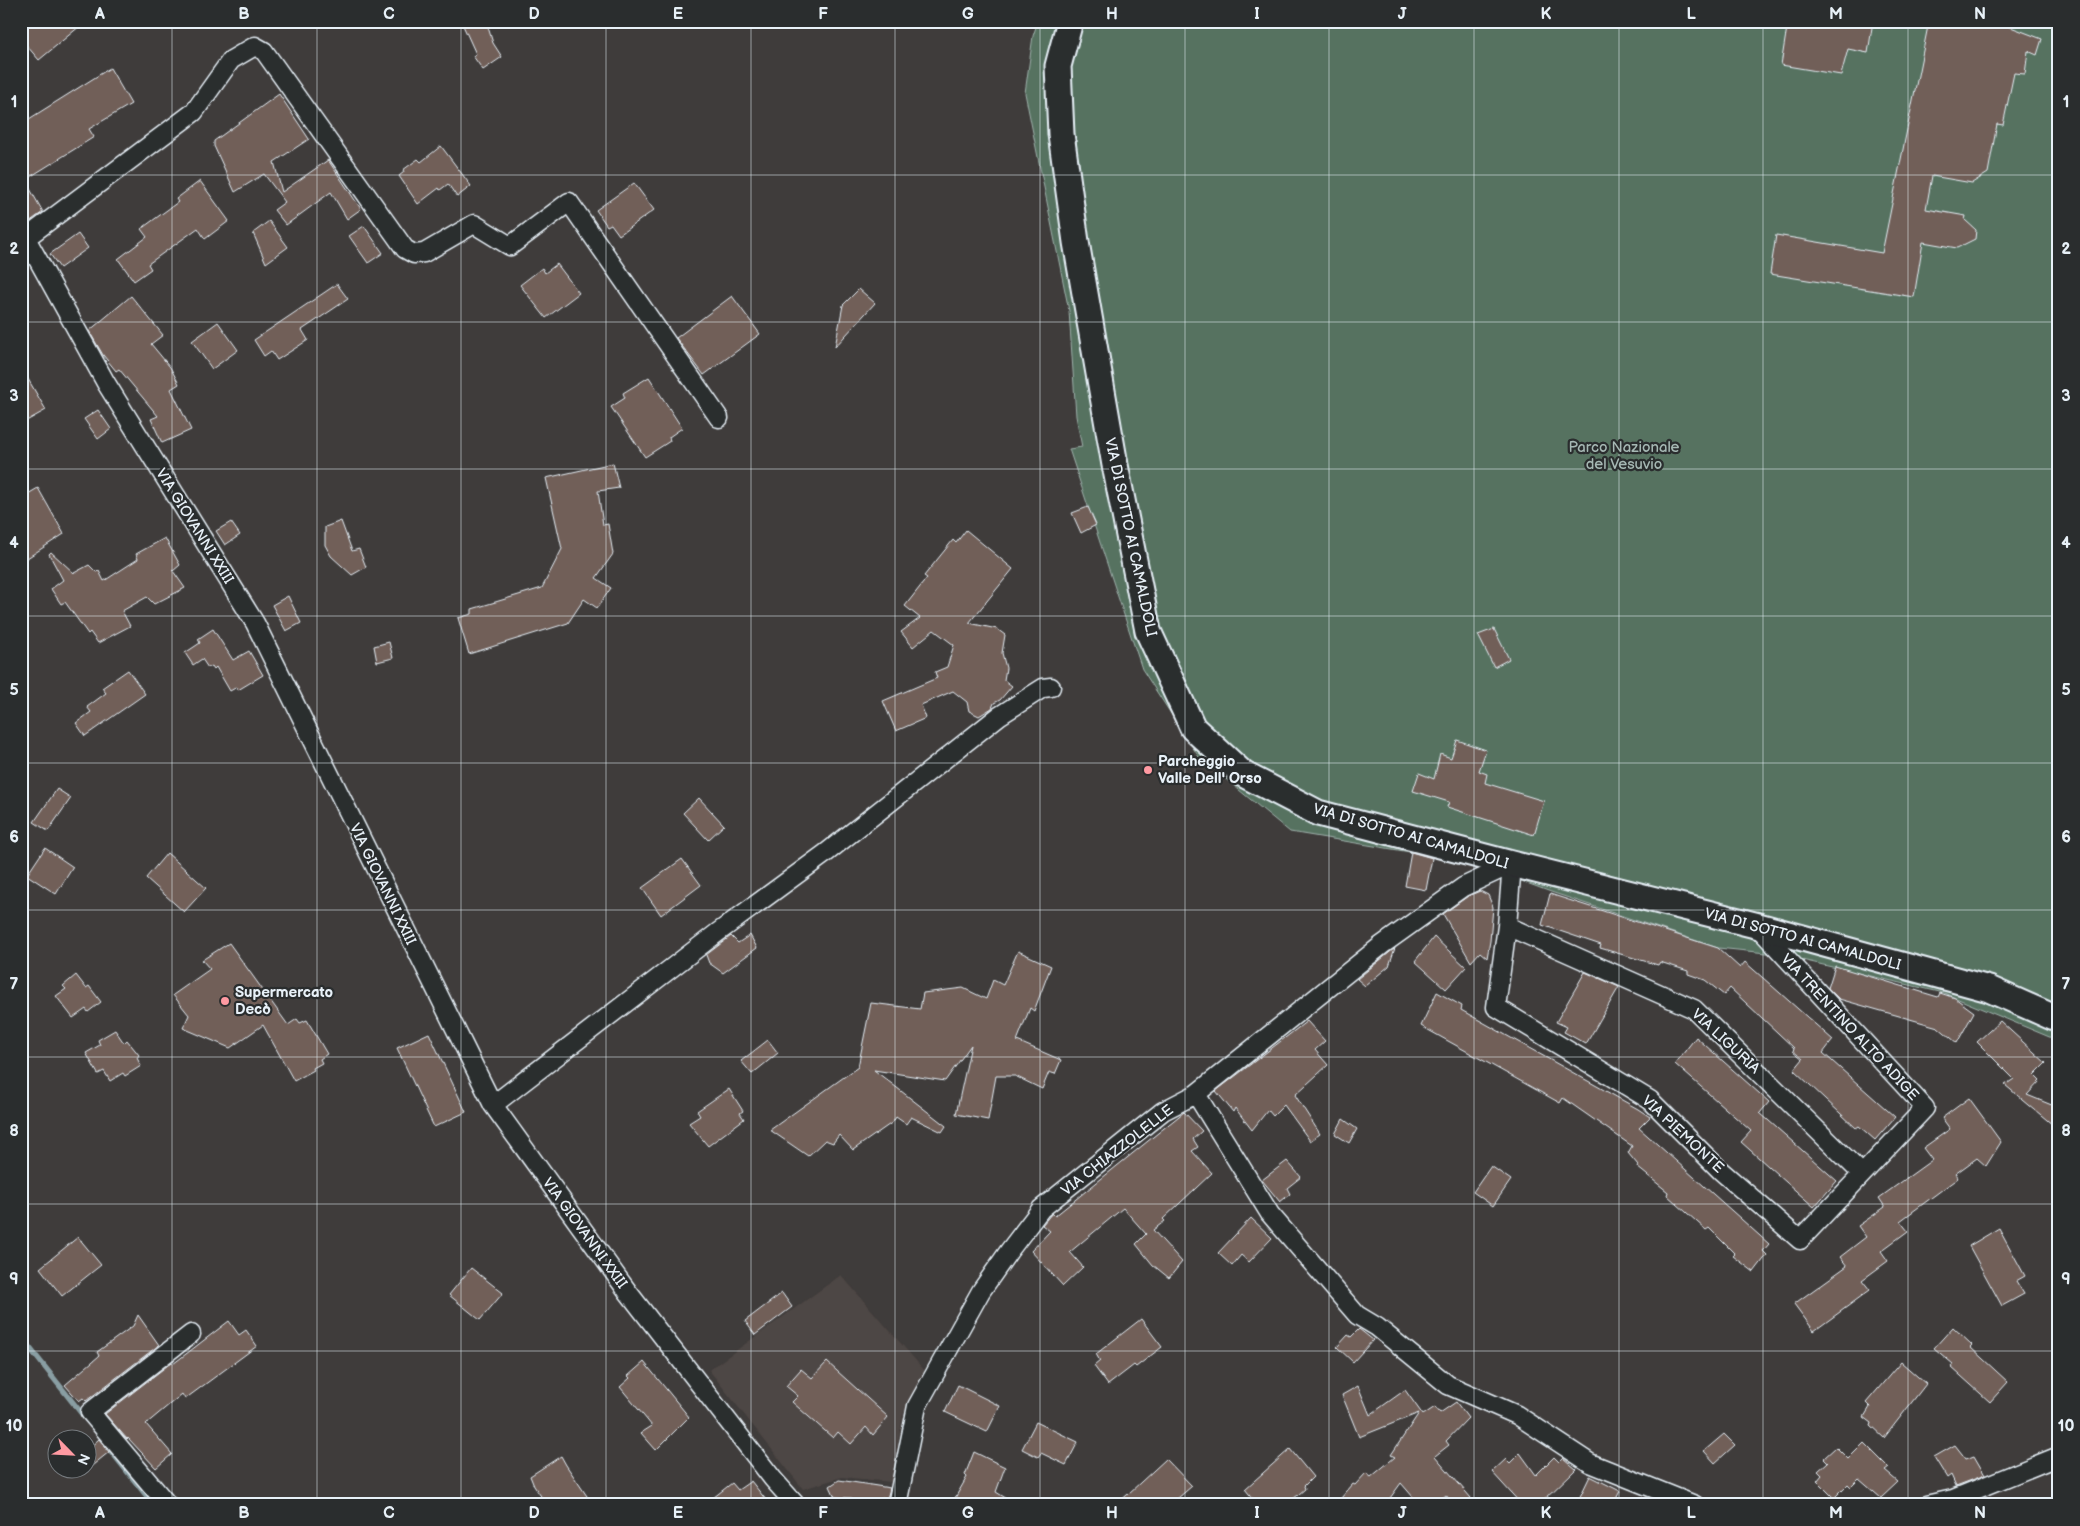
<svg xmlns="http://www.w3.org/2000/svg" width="2080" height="1526" font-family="'Balsamiq Sans',sans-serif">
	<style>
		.built { fill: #4e4644 }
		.green { fill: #567261; stroke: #9fb2ac }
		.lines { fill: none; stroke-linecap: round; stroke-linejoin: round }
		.stream { stroke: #899ea3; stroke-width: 5.5 }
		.building { fill: #715f59; stroke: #e8f1f8 }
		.street-casing { stroke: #e8f1f8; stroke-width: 21 }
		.secondary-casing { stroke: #e8f1f8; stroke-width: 29 }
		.street { stroke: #2a2d2e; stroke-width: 18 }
		.secondary { stroke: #2a2d2e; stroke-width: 25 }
		.grid { fill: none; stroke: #e8f1f8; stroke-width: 1; stroke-opacity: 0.55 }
		.poi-dot { fill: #ff9aa2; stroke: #2a2d2e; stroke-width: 2 }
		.labels { text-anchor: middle; stroke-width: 4.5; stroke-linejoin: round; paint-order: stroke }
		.park-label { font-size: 15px; fill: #a6b8b4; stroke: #2a2d2e }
		.street-label { font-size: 15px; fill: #e8f1f8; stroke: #2a2d2e }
		.poi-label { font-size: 15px; font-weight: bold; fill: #e8f1f8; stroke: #2a2d2e; text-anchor: start }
		.neatline { fill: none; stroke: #e8f1f8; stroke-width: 2 }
		.grid-label { font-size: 16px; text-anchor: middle; font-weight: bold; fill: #e8f1f8 }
	</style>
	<rect width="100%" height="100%" fill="#3f3c3b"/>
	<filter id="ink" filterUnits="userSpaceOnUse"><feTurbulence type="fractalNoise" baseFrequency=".02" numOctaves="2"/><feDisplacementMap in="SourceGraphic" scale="10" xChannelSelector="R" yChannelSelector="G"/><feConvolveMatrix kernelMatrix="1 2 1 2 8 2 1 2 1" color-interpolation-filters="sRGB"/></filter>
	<g filter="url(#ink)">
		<!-- built -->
		<path class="built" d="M841,1275L925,1371L903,1415L891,1482L842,1477L803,1489L709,1370Z"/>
		<!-- green -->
		<path class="green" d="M1038,21H2059V1041L1944,993L1776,954L1718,948L1551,892L1470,862L1290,832L1199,757L1142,669L1069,449L1082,447L1076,416L1069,311L1025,93L1033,36Z"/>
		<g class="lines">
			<!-- stream -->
			<path class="stream" d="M21,1337L86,1419
				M107,1446L154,1505"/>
		</g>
		<!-- building -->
		<path class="building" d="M21,21H86L39,60L21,39Z
			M461,21H486L493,43L502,57L483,70L473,56L476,54Z
			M1788,21H1873L1868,53L1848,49L1841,75L1781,65Z
			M1929,21H1995L2042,39L2037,55L2028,51L2025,74L2014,73L2003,125L1997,124L1988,173L1972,183L1932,176L1926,209L1966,216L1965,220L1976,230L1975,239L1957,248L1923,242L1914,297L1770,274L1776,235L1882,253Z
			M110,68L131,104L89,129L94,137L25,180L43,212L29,222L21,206V124Z
			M279,94L309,139L274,162L282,192L328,160L361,209L347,219L331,192L286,225L274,210L285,202L264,174L235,192L214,146V141Z
			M441,146L471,186L457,197L448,184L440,190L439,188L418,204L399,176L404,172L403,170L418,159L421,162Z
			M200,181L229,221L205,239L198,228L148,264L151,269L134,281L118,259L147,237L141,229L178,202L176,199Z
			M634,183L654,210L619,235L611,224L607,226L596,210Z
			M269,221L288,247L266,263L253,233Z
			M364,226L383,253L368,263L349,236Z
			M78,234L88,248L60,268L50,254Z
			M557,264L579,293L546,318L520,285L542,268L545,273Z
			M337,284L348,299L302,330L308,340L277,360L271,351L264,356L254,340Z
			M859,289L875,303L835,347L843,305Z
			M131,296L163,335L151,344L170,367L179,384L171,389L191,430L162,443L151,419L158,416L119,369L116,371L103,355L89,331Z
			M732,296L760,334L704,375L676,338Z
			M218,322L238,350L212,369L192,341Z
			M21,367L46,410L21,424Z
			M649,377L682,428L669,437L670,441L645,457L611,407L625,398L623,393Z
			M98,410L111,429L98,439L84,419Z
			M613,463L619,488L598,491L603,525L608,524L613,554L596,578L611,588L597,608L584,599L568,623L469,654L458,618L472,614V609L542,588L562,549L546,478Z
			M38,488L64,534L21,562V498Z
			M1088,507L1096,525L1081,533L1072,513Z
			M341,521L352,551L359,549L366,567L352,575L331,556L325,545V527Z
			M231,522L240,535L225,545L216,531Z
			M966,530L1013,569L969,623L997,629L1005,635L1002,653L1006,668L1004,680L1012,686L1000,700L994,703L992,708L979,716L969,711L967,702L953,691L921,705L926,718L896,731L883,701L937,678L935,672L947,667L954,645L934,630L913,647L901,632L920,618L905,606L927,578L924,576L953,540L956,543Z
			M165,538L180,565L173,571L185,588L154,604L147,597L122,611L130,626L98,643L90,632L88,634L65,602L61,604L51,589L63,580L49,554L51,552L74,573L89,565L96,572L99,571L104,581L138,559L136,554Z
			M288,596L301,623L286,631L272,605Z
			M213,629L233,660L249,651L263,675L238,690L237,687L230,691L216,667L214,669L212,666L208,668L202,659L193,665L185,653L200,643L198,639Z
			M1494,629L1509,659L1494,667L1478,635Z
			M389,642L393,658L377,662L374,646Z
			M128,670L145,694L85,736L76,723L91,712L87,707L106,693L102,688Z
			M1457,740L1486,750L1479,771L1487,774L1485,783L1544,801L1534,835L1447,807L1449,802L1413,791L1419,773L1434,779L1440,754L1451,758Z
			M57,789L71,798L48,831L34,822Z
			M699,798L724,825L708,840L683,813Z
			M45,848L73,867L56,894L27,875Z
			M1411,852L1432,858L1426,890L1405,886Z
			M167,853L206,888L184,912L146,878Z
			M682,859L701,885L661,915L642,888Z
			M1480,891L1488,895L1493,907L1490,941L1487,958L1480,952L1471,962L1443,914L1468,896Z
			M1550,894L1718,948L1740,968L1745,962L1833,1040L1823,1053L1895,1117L1875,1140L1859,1126L1856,1128L1794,1070L1803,1059L1793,1051L1794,1048L1730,988L1724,995L1705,980L1688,974V971L1660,962L1658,965L1600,948L1601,945L1542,925Z
			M750,935L757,948L723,973L709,963L706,955L731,936L738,943Z
			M1434,937L1466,967L1446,989L1415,961Z
			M229,943L288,1025L297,1019L300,1023L307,1020L327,1054L320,1059L322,1063L313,1068L314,1070L294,1081L263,1025L230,1048L183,1028L189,1015L173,995L210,969L202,960Z
			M1395,948L1389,966L1365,986L1357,979Z
			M1018,951L1051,966L1034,1011L1030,1008L1017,1041L1061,1060L1055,1074L1049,1072L1042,1089L1015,1076H996L988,1120L956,1114L971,1045L945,1081L874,1070L946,1126L942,1132L911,1117L906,1124L896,1117L893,1122L853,1150L839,1135L833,1143L825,1140L808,1156L770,1130L858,1067L871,1003L920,1009L923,993L963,988L986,999L993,980L1003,985Z
			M1835,966L1938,997L1940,993L1955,998L1974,1012L1957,1043L1938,1027L1839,999L1828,988Z
			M1585,972L1619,987L1586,1044L1564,1032L1567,1027L1556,1022Z
			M76,975L86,988L89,986L101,1002L88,1012L86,1009L73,1018L56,996L66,989L63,986Z
			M1437,992L1462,1006L1461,1010L1638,1109L1650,1117L1639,1128L1769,1244L1763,1251L1767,1255L1754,1272L1733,1256L1735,1254L1709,1228L1706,1230L1667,1195L1668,1192L1637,1167L1638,1165L1628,1153L1632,1146L1563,1098L1560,1103L1421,1026Z
			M1307,1021L1325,1041L1315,1050L1328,1065L1295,1095L1320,1134L1310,1141L1284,1105L1273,1116L1268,1110L1252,1130L1235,1108L1233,1112L1216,1091Z
			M2000,1021L2046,1063L2034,1075L2040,1081L2027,1095L2059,1108V1130L2005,1085L2014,1079L1977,1042Z
			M115,1030L124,1043L127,1040L139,1055L137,1058L141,1066L125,1076L123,1073L110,1081L104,1071L98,1074L86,1053L100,1045L98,1040Z
			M429,1033L466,1112L434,1127L397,1048Z
			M1696,1037L1769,1102L1760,1113L1837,1181L1814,1207L1741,1142L1751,1131L1675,1064Z
			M768,1040L778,1053L752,1074L741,1061Z
			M729,1089L743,1111L740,1113L744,1119L708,1146L689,1123L700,1116L697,1111Z
			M1969,1098L2001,1142L1986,1166L1977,1158L1955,1174L1958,1178L1900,1221L1908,1231L1881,1251L1888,1261L1862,1280L1870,1290L1814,1331L1794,1304L1847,1266L1840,1257L1866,1237L1858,1226L1885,1207L1879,1198L1932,1160L1923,1148L1950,1129L1942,1118Z
			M1184,1112L1202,1131L1193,1139L1198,1147L1192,1151L1212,1173L1163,1219L1165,1221L1153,1230L1182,1262L1169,1278L1153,1265L1136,1244L1146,1234L1123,1208L1070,1252L1083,1267L1063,1286L1031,1251L1050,1231L1042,1225L1052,1213L1055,1216Z
			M1343,1119L1357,1129L1349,1143L1335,1134Z
			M1287,1161L1301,1177L1287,1188L1290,1194L1280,1202L1262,1180Z
			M1491,1166L1511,1180L1493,1206L1473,1192Z
			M1251,1218L1272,1238L1249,1262L1241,1255L1232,1266L1218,1253Z
			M1999,1228L2025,1276L2016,1281L2024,1294L2002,1306L1969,1246Z
			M78,1237L101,1265L62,1296L40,1268Z
			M471,1268L503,1293L480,1320L449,1295Z
			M782,1293L792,1307L755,1335L745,1321Z
			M138,1315L159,1345L86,1401L83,1398L79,1401L65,1385L99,1356L97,1352L133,1326Z
			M1141,1319L1162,1347L1136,1367L1134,1365L1108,1385L1094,1366L1100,1361L1096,1354Z
			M229,1321L239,1335L246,1330L257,1346L185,1399L182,1394L146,1424L172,1454L156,1468L128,1438L127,1439L105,1414L172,1362L173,1364Z
			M1953,1327L1972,1345L1970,1347L2008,1382L1990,1402L1951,1367L1953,1364L1934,1348Z
			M1359,1329L1373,1340L1353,1362L1337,1347L1348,1335L1351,1337Z
			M644,1362L689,1417L656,1450L641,1433L652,1426L620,1387L630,1378L628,1376Z
			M827,1362L888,1417L873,1435L866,1427L851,1444L838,1432L833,1438L792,1402L798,1396L786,1386L801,1369L812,1378Z
			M1901,1362L1926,1384L1884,1438L1871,1426L1872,1423L1864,1417L1870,1407L1866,1403Z
			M958,1385L1000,1406L987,1432L945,1412Z
			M1358,1386L1370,1415L1405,1390L1423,1415L1435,1407L1440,1413L1456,1402L1468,1418L1446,1441L1449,1445L1435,1456L1471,1498L1463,1505H1454L1446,1495L1434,1505H1420L1401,1483L1385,1505H1335L1353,1484L1355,1485L1366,1473L1371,1477L1395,1457L1391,1455L1419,1413L1359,1437L1342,1395Z
			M1036,1422L1078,1442L1066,1465L1041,1453L1038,1457L1022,1449Z
			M1724,1434L1735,1445L1715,1463L1704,1451Z
			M99,1439L109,1452L88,1469V1449Z
			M1864,1443L1889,1468L1885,1471L1898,1482L1881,1498L1859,1479L1851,1487L1848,1484L1834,1498L1817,1481L1822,1475L1818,1471L1828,1462L1824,1458L1836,1447L1848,1459Z
			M1955,1445L1966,1459L1974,1456L1985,1475L1956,1486L1951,1475L1947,1478L1934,1457Z
			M1290,1449L1313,1477L1304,1486L1305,1489L1286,1505H1258L1245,1489Z
			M974,1452L1005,1467L996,1492L1017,1505H951L967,1477L965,1475Z
			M1520,1453L1536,1475L1554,1457L1559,1462L1563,1458L1576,1469L1539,1505H1522L1492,1472L1506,1459L1510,1463Z
			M561,1456L566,1465L593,1505H547L534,1486L530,1476Z
			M1166,1459L1192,1486L1170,1505H1116Z
			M1590,1476L1620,1491L1613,1505H1576Z
			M839,1480L890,1488L887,1499L882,1498L880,1505H850L851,1498L835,1497L830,1486Z
			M751,1481L770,1505H704L732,1483L738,1490Z"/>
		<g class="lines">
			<!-- street casing -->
			<g class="street-casing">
				<path id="street" d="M21,229L106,383L255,623L493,1105L628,1292L773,1479L796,1505
					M26,238L194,112L231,60L255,46L264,51L405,249L414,254L424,253L474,224L510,246L569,202L719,418
					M1507,926L1694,1009L1861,1173
					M1196,1094L1270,1214L1357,1315L1377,1327L1448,1385L1517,1415L1590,1463L1695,1505
					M493,1105L717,933L826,853L999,716L1043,688L1051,687
					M168,1505L90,1412L191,1334
					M897,1505L917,1406L981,1291L1009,1251L1041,1209L1163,1111L1196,1094L1382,945L1463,887L1512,864L1507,926L1496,1007L1650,1100L1721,1171L1800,1240L1925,1108L1756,925
					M1926,1505L1953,1499L2059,1456"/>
			</g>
			<!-- secondary casing -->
			<g class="secondary-casing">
				<path id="secondary" d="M1070,21L1058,66L1061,134L1076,242L1115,465L1148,631L1193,728L1243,774L1318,813L1512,864L1755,925L1989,989L2059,1020"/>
			</g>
			<!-- street -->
			<use href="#street" class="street"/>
			<!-- secondary -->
			<use href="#secondary" class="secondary"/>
		</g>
	</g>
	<!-- grid -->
	<path class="grid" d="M172,21V1505M317,21V1505M461,21V1505M606,21V1505M751,21V1505M895,21V1505M1040,21V1505M1185,21V1505M1329,21V1505M1474,21V1505M1619,21V1505M1763,21V1505M1908,21V1505M21,175H2059M21,322H2059M21,469H2059M21,616H2059M21,763H2059M21,910H2059M21,1057H2059M21,1204H2059M21,1351H2059"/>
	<!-- markers -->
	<g class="poi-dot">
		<circle cx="1148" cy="770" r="5"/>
		<circle cx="225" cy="1001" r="5"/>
	</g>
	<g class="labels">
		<!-- park labels -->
		<g class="park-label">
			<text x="1624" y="452">Parco Nazionale<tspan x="1624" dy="17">del Vesuvio</tspan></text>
		</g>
		<!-- street labels -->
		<g class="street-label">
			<text transform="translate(195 526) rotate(58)" y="5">VIA GIOVANNI XXIII</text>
			<text transform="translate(1131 537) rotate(78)" y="5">VIA DI SOTTO AI CAMALDOLI</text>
			<text transform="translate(1411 836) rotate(16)" y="5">VIA DI SOTTO AI CAMALDOLI</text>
			<text transform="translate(383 884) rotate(64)" y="5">VIA GIOVANNI XXIII</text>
			<text transform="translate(1803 939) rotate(15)" y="5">VIA DI SOTTO AI CAMALDOLI</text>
			<text transform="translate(1850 1027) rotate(47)" y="5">VIA TRENTINO ALTO ADIGE</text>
			<text transform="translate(1726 1041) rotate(43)" y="5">VIA LIGURIA</text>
			<text transform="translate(1683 1134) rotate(43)" y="5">VIA PIEMONTE</text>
			<text transform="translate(1117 1150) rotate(-38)" y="5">VIA CHIAZZOLELLE</text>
			<text transform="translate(585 1233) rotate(54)" y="5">VIA GIOVANNI XXIII</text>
		</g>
		<!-- poi labels -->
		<g class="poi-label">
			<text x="1158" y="766">Parcheggio<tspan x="1158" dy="17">Valle Dell' Orso</tspan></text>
			<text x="235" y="997">Supermercato<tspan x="235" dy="17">Decò</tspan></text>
		</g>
	</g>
	<!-- margin -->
	<rect width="2080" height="1526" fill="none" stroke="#2a2d2e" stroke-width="55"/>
	<!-- north arrow -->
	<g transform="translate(72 1454) rotate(114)"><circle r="24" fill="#2a2d2e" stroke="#767b7f"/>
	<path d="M0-4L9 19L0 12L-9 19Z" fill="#ff9aa2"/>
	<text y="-8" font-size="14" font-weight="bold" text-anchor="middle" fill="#e8f1f8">N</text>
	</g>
	<rect x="28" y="28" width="2024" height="1470" class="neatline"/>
	<g class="grid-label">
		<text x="100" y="19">A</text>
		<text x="244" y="19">B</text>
		<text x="389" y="19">C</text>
		<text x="534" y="19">D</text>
		<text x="678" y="19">E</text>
		<text x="823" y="19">F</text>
		<text x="968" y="19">G</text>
		<text x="1112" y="19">H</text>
		<text x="1257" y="19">I</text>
		<text x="1402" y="19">J</text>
		<text x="1546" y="19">K</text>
		<text x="1691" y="19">L</text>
		<text x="1836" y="19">M</text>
		<text x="1980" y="19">N</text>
		<text x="14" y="107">1</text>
		<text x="2066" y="107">1</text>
		<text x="14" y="254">2</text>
		<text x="2066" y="254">2</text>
		<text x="14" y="401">3</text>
		<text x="2066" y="401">3</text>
		<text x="14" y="548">4</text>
		<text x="2066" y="548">4</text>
		<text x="14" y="695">5</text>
		<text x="2066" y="695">5</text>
		<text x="14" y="842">6</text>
		<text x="2066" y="842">6</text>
		<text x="14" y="989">7</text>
		<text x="2066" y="989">7</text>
		<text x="14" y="1136">8</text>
		<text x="2066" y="1136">8</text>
		<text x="14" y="1284">9</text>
		<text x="2066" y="1284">9</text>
		<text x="14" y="1431">10</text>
		<text x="2066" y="1431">10</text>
		<text x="100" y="1518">A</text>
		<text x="244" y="1518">B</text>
		<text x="389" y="1518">C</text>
		<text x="534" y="1518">D</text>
		<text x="678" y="1518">E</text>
		<text x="823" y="1518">F</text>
		<text x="968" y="1518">G</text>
		<text x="1112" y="1518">H</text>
		<text x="1257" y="1518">I</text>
		<text x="1402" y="1518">J</text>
		<text x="1546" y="1518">K</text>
		<text x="1691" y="1518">L</text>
		<text x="1836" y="1518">M</text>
		<text x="1980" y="1518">N</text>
	</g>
</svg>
